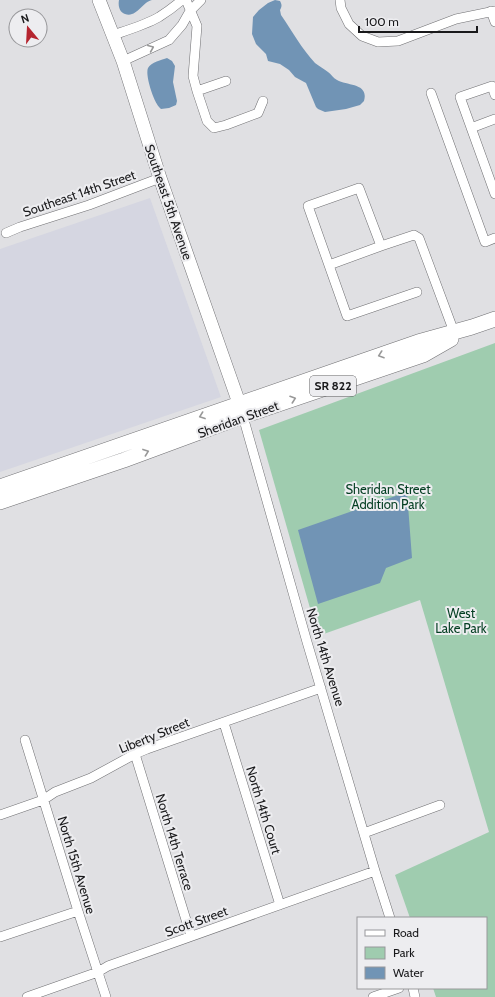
<svg xmlns="http://www.w3.org/2000/svg" width="495" height="997" font-family="Cabin,sans-serif">
	<style>
		.built { fill: #d5d6e1 }
		.green { fill: #9fccaf }
		.water { fill: #7194b5 }
		.lines { fill: none; stroke-linecap: round; stroke-linejoin: round }
		.street-casing { stroke: #707073; stroke-width: 10 }
		.secondary-casing { stroke: #707073; stroke-width: 14 }
		.primary-casing { stroke: #707073; stroke-width: 16 }
		.street { stroke: #fff; stroke-width: 9 }
		.secondary { stroke: #fff; stroke-width: 13 }
		.primary { stroke: #fff; stroke-width: 15 }
		.oneway { stroke: #989898 }
		.labels { text-anchor: middle; stroke-width: 4; stroke-linejoin: round; paint-order: stroke }
		.shield { fill: #ededf0; stroke: #59595b; stroke-width: 1 }
		.shield-label { font-size: 12px; font-weight: bold; fill: #19191b }
		.street-label { font-size: 13px; fill: #19191b; stroke: #ededf0 }
		.park-label { font-size: 13px; fill: #053f23; stroke: #ededf0 }
	</style>
	<rect width="100%" height="100%" fill="#e0e0e3"/>
	<!-- built -->
	<path class="built" d="M150,198L221,397L0,472V249Z"/>
	<!-- green -->
	<path class="green" d="M495,343V997H436L433,988H486V918H410L395,875L489,832L420,600L318,636L259,430Z"/>
	<!-- water -->
	<path class="water" d="M119,0H152C142,2 137,18 125,14C119,12 118,5 119,0Z
		M275,0L280,1C282,5 282,6 280,10L281,15C292,31 302,49 315,63C319,66 324,69 328,72C331,74 333,78 337,80C348,86 369,83 364,101L360,105L346,109L325,112L318,109L316,107L306,83L295,77L289,70L280,64L268,61L266,54L256,44L252,34L253,17L259,10L268,3Z
		M167,58L172,61L175,66L173,82L177,101L176,105L169,108L161,109C160,108 157,105 157,104C153,98 145,75 148,68C151,62 162,60 167,58Z
		M407,492L412,558L386,568L380,583L318,604L298,530Z"/>
	<g class="lines">
		<!-- street casing -->
		<g class="street-casing">
			<path id="street" d="M186,0L197,26L193,76L197,91L207,121L214,128L226,125L258,113L263,101
				M340,0L341,8L349,24L362,36L378,42L398,41L456,19L495,11
				M491,11L495,22
				M113,35C128,30 145,25 159,17C167,12 175,6 182,0
				M123,61L169,40L182,25L190,11L201,0
				M197,91L226,81
				M431,93L485,242L495,238
				M495,95L492,86L460,97L495,194
				M471,128L495,119
				M6,233L20,227L89,205L160,178
				M329,265L381,246
				M417,292L347,316L308,206L359,188L381,246L414,235L419,238L454,332
				M242,413L307,642L375,871L390,918
				M224,723L280,905
				M25,740L78,911L106,997
				M135,754L191,936
				M0,815L43,800L55,792L91,778L135,754L147,749L321,688
				M364,833L440,805
				M0,937L78,911
				M413,988L415,997
				M27,997L98,972L108,966L375,871
				M373,997L399,988"/>
		</g>
		<!-- secondary casing -->
		<g class="secondary-casing">
			<path id="secondary" d="M99,0L123,61L160,178L239,403"/>
		</g>
		<!-- primary casing -->
		<g class="primary-casing">
			<path id="primary" d="M0,487L340,369L418,342L472,327L495,319
				M0,502L124,460L243,416L423,355L451,339"/>
		</g>
		<!-- street -->
		<use href="#street" class="street"/>
		<!-- secondary -->
		<use href="#secondary" class="secondary"/>
		<!-- primary -->
		<use href="#primary" class="primary"/>
	</g>
	<!-- one-way arrows -->
	<defs><path id="oneway-chevron" d="M-2-3.5L2.5 0L-2 3.5" fill="none" stroke-width="1.6" stroke-linecap="round" stroke-linejoin="round"/></defs>
	<g class="oneway">
		<use href="#oneway-chevron" transform="translate(151 48) rotate(-23)"/>
		<use href="#oneway-chevron" transform="translate(381 355) rotate(161)"/>
		<use href="#oneway-chevron" transform="translate(293 399) rotate(-19)"/>
		<use href="#oneway-chevron" transform="translate(202 416) rotate(160)"/>
		<use href="#oneway-chevron" transform="translate(146 452) rotate(-20)"/>
	</g>
	<g class="labels">
		<!-- shield labels -->
		<rect class="shield" x="310" y="376" width="46" height="20" rx="3"/>
		<g class="shield-label">
			<text x="333" y="390">SR 822</text>
		</g>
		<!-- street labels -->
		<g class="street-label">
			<text transform="translate(79 193) rotate(-19)" y="5">Southeast 14th Street</text>
			<text transform="translate(169 202) rotate(71)" y="5">Southeast 5th Avenue</text>
			<text transform="translate(238 419) rotate(-20)" y="5">Sheridan Street</text>
			<text transform="translate(326 657) rotate(73)" y="5">North 14th Avenue</text>
			<text transform="translate(154 735) rotate(-22)" y="5">Liberty Street</text>
			<text transform="translate(264 810) rotate(73)" y="5">North 14th Court</text>
			<text transform="translate(175 842) rotate(73)" y="5">North 14th Terrace</text>
			<text transform="translate(77 865) rotate(73)" y="5">North 15th Avenue</text>
			<text transform="translate(196 921) rotate(-20)" y="5">Scott Street</text>
		</g>
		<!-- park labels -->
		<g class="park-label">
			<text x="388" y="494">Sheridan Street<tspan x="388" dy="15">Addition Park</tspan></text>
			<text x="461" y="618">West<tspan x="461" dy="15">Lake Park</tspan></text>
		</g>
	</g>
	<!-- legend -->
	<rect x="357" y="917" width="130" height="72" fill="#ededf0" stroke="#98989b"/>
	<rect x="365" y="930" width="20" height="6" fill="#ffffff" stroke="#98989b"/>
	<text x="393" y="937" font-size="12" fill="#19191b">Road</text>
	<rect x="365" y="947" width="20" height="12" fill="#9fccaf" stroke="#98989b"/>
	<text x="393" y="957" font-size="12" fill="#19191b">Park</text>
	<rect x="365" y="967" width="20" height="12" fill="#7194b5" stroke="#98989b"/>
	<text x="393" y="977" font-size="12" fill="#19191b">Water</text>
	<!-- north arrow -->
	<g transform="translate(28 28) rotate(342)"><circle r="19" fill="#ededf0" stroke="#98989b"/>
	<path d="M0-3L7 15L0 10L-7 15Z" fill="#b5242f"/>
	<text y="-6" font-size="11" font-weight="bold" text-anchor="middle" fill="#19191b">N</text>
	</g>
	<!-- scale -->
	<path d="M359 26v6h118v-6" fill="none" stroke="#19191b" stroke-width="2"/>
	<text x="365" y="26" font-size="12" fill="#19191b" stroke="#ededf0" stroke-width="3" paint-order="stroke">100 m</text>
</svg>
